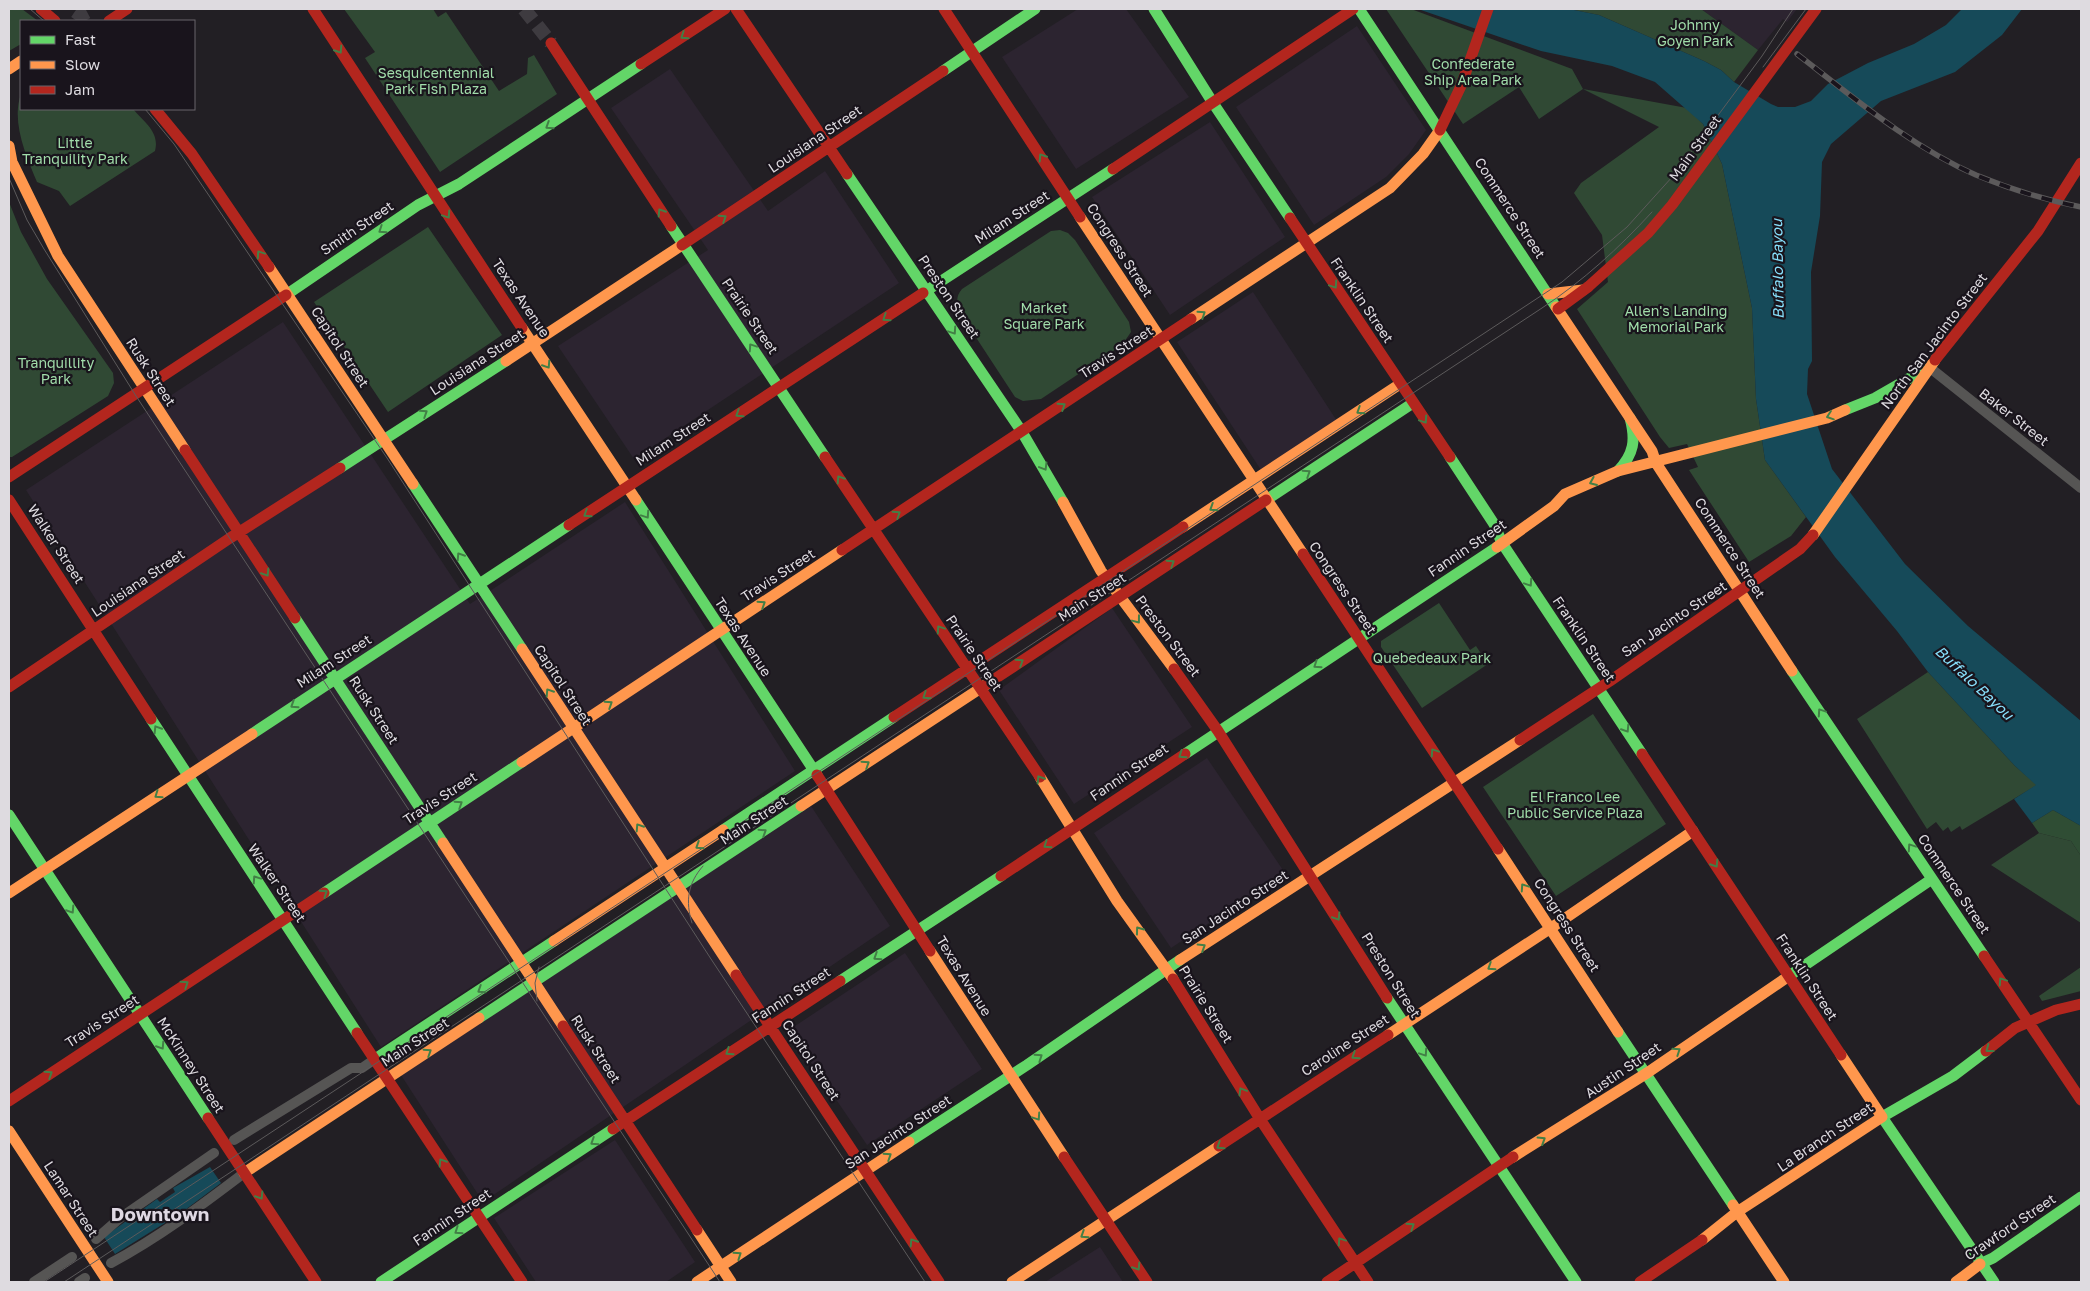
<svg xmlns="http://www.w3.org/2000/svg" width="2090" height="1291" font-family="'Golos Text',sans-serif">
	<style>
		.built { fill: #2c2430 }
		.green { fill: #304934 }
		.forest { fill: #2f4d34 }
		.water { fill: #164a59 }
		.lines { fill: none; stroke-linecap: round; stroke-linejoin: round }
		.secondary-tunnel { stroke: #3e3b40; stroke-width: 14; stroke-dasharray: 14 7; stroke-linecap: butt }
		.street { stroke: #565554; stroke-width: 10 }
		.fast { stroke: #63d668; stroke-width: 11 }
		.slow { stroke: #ff974d; stroke-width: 11 }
		.jam { stroke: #b3261e; stroke-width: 11 }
		.tram { stroke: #5c5a5b; stroke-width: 1 }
		.rail-casing { stroke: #5c5a5b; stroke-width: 5.5 }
		.rail { stroke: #19141c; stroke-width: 4; stroke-dasharray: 11; stroke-linecap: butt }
		.jam-bridge { stroke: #b3261e; stroke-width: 11 }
		.oneway { stroke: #427f46 }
		.labels { text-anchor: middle; stroke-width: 4.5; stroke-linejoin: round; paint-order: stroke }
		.park-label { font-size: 14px; fill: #a1ddaa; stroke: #19141c }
		.street-label { font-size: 14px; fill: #dedbe0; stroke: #19141c }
		.water-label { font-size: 15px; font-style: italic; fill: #87dffb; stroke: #19141c }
		.district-label { font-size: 19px; font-weight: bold; fill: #dfd8e3; stroke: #19141c }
	</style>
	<rect width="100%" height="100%" fill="#221f24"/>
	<!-- built -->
	<path class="built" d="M1078,9H1126L1189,97L1076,169L1002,57Z
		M1701,9H1797L1787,22L1783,19L1758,50Z
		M1357,26L1426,130L1409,154L1386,177L1314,225L1236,107Z
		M670,69L768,211L825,171L899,283L634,459L558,346L708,250L611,108Z
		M1210,122L1285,237L1170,315L1092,197Z
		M1253,292L1337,421L1261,470L1177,342Z
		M283,322L470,604L625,502L795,771L381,1047L26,490Z
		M1112,608L1192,727L1074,804L999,690Z
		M1207,758L1285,873L1171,948L1094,833Z
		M811,806L890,926L483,1202L401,1075Z
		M905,953L982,1069L867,1145L789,1030Z
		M615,1140L695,1262L666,1282H536L494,1218Z
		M1100,1247L1123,1282H1045Z"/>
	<!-- green -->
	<path class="green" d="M9,9H22L38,21H21V44L9,51Z
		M344,9H433L438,17L446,12L499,91L527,74L528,58L534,55L557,94L440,172L365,58L375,52Z
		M1386,9H1411L1572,69L1583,89L1687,108L1703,124L1722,164L1752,308L1756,399L1765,460L1806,517L1791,536L1749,562L1689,470L1698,467L1687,444L1669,448L1660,437L1577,309L1608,282L1602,235L1574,193L1581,183L1659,127L1583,89L1539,119L1519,87L1463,124Z
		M1569,9H1701L1758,50L1734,82L1721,70L1704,61L1599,15Z
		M21,94V109H133C144,122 160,132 155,151L70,206L59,191L37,182C26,156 11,121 21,94Z
		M9,202L21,232L47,279L113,373L114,383L108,396L12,457H9Z
		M428,227L502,335L388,412L314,302Z
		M1060,230L1068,233L1075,240L1129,322L1131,332L1122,345L1041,399L1023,401L1015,397L960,313C957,303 955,297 962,289L1051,231Z
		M1439,603L1470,650L1476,646L1488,664L1422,708L1381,647V641Z
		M1928,672L2015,766L2037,785L1962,830L1960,826L1951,832L1948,827L1943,831L1936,822L1927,829L1857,719Z
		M1593,714L1666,824L1556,896L1483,787Z
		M2039,833L2071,841L2081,856V923L1991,865Z
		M2081,967V991L2042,1001L2039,996Z"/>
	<!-- forest -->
	<path class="forest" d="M2053,810L2081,826V856L2071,841L2039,833L2032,823Z"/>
	<!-- water -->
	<path class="water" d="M1418,9H1569L1599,15L1704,61L1721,70L1734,82L1771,104L1778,107H1795L1811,101L1828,84L1868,63L1914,44L1946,25L1962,9H2022L2002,35L1955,72L1881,101L1831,144L1822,162L1820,216L1811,272L1812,361L1808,369L1807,394L1832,469L1905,564L1968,626L2081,721V826L2053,810L2032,823L2014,799L2036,785L2015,766L1928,672L1897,631L1835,557L1765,460L1756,399L1752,308L1722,164L1703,124L1655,82L1612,66L1541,51Z
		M210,1167L221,1183L181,1213L115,1254L104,1237L157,1199L160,1202L175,1192L173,1188Z"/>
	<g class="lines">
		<!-- secondary-tunnel -->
		<path class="secondary-tunnel" d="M524,9L551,43
			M77,21L81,15L92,9"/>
		<!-- street -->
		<path class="street" d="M1929,367L2081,488
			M234,1140L351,1068H362L375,1059
			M96,1239L120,1218L214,1153
			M111,1263C158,1238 202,1205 244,1173
			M34,1282L72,1257
			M79,1282L85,1278"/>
		<!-- fast -->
		<path class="fast" d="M1154,9L1213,103L1290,218
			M1359,9L1556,307
			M943,71L1035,9
			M847,174L1022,432L1063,502
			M671,226L825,457
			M923,293L1113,169
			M286,295L418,205L459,184L641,64
			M1845,410L1875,398L1929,367
			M1450,457L1494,524L1502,543L1642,754
			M340,468L506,361
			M1618,471C1634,454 1636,440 1630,418
			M413,484L522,649
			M636,500L817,775
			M1266,500L1413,403
			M295,618L443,843
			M1792,671L1984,956
			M151,719L357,1033
			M252,734L569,525
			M1185,754L1497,547
			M9,815L208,1118
			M723,830L894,717
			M324,893L522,762
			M1786,978L1932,879
			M840,981L1001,876
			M1387,998L1576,1282
			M479,1018L801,806
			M1618,1032L1733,1205
			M1986,1051L1953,1076L1882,1117L1994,1282
			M375,1059L554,941
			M909,1142L1027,1065L1180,960
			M1980,1264L1993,1258L2081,1197
			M381,1282L613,1129"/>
		<!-- slow -->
		<path class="slow" d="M9,69L21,61
			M9,146L12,162L58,256L185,450
			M1080,217L1303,554
			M269,267L413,484
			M1548,294L1583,290
			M1556,307L1652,451L1656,463L1792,671
			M1191,319L1390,188L1423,154L1440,130
			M522,328L636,500
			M506,361L682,245
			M1063,502L1101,571L1174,669
			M1183,527L1400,384
			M1813,535L1935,360
			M1497,547L1554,506L1565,494L1618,471L1827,418L1845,410
			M522,649L736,975
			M522,762L842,550
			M1040,777L1117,901L1173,979
			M801,806L987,684
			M443,843L563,1026
			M1498,849L1618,1032
			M9,893L252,734
			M554,941L723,830
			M930,951L1064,1157
			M1180,960L1520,740
			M1388,1035L1551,928L1693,831
			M9,1131L108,1282
			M1513,1157L1647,1073L1786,978
			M244,1173L479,1018
			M1733,1205L1784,1282
			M697,1230L731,1282
			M1702,1240L1737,1212L1882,1117L1841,1055
			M697,1282L909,1142
			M1012,1282L1219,1146
			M1956,1282L1980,1264"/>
		<!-- jam -->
		<path class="jam" d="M41,9L55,21
			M313,9L522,328
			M736,9L847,174
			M944,9L1080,217
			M109,21L127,9
			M551,43L671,226
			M641,64L725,9
			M155,109L192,154L269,267
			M1440,130L1461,86L1488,9
			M1113,169L1353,9
			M1290,218L1450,457
			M682,245L943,71
			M1558,309L1588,287
			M1935,360L2038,231L2081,163
			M185,450L295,618
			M825,457L1040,777
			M9,477L286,295
			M9,500L151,719
			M569,525L923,293
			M842,550L1191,319
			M1303,554L1498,849
			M1174,669L1218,731L1387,998
			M987,684L1266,500
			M9,687L230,538L340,468
			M894,717L1183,527
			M1520,740L1610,681L1800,549L1813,535
			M1642,754L1841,1055
			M817,775L930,951
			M1001,876L1185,754
			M1984,956L2081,1100
			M736,975L939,1282
			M1173,979L1260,1119L1368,1282
			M563,1026L697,1230
			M357,1033L522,1282
			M1986,1051L2015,1028L2056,1010L2081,1004
			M9,1101L324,893
			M208,1118L316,1282
			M613,1129L840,981
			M1219,1146L1388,1035
			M1064,1157L1147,1282
			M1327,1282L1513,1157
			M1640,1282L1702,1240"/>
		<!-- tram -->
		<path class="tram" d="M30,9L44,21
			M1763,67L1806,9
			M145,109L174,144L387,458L711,959L925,1282
			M9,178L27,220L44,249L136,396L720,1282
			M692,923C685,901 688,883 703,866
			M537,1001L535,983L539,967
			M44,1282L1562,282L1627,227L1673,176L1762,56L1793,9
			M64,1282L1542,308C1583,281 1619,248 1652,212"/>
		<!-- rail casing -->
		<g class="rail-casing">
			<path id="rail" d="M1797,54C1853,97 1910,146 1976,175C2010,189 2045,200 2081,207"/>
		</g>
		<!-- rail -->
		<use href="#rail" class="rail"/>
		<!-- jam-bridge -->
		<path class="jam-bridge" d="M1588,287L1648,233L1672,205L1816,9"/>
	</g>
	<!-- one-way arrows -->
	<defs><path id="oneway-chevron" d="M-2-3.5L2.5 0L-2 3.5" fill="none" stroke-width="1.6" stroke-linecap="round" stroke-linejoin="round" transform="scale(1.25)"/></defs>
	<g class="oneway">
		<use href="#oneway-chevron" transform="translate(684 36) rotate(146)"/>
		<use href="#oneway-chevron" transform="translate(339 50) rotate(57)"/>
		<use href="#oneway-chevron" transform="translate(549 126) rotate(147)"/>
		<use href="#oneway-chevron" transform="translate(1042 157) rotate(-123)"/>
		<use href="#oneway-chevron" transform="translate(661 212) rotate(-123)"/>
		<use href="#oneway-chevron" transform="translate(447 215) rotate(56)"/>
		<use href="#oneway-chevron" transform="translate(723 218) rotate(-33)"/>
		<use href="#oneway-chevron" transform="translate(382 230) rotate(146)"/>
		<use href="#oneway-chevron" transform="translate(260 254) rotate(-124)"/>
		<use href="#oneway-chevron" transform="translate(1334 285) rotate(56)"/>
		<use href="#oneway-chevron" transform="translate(1202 314) rotate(-34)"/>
		<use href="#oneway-chevron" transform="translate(886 318) rotate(146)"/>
		<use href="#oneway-chevron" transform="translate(953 331) rotate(56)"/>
		<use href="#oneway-chevron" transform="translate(752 347) rotate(-124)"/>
		<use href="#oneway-chevron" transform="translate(547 365) rotate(57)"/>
		<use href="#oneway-chevron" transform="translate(1062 406) rotate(-33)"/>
		<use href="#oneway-chevron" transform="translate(1360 411) rotate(147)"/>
		<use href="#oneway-chevron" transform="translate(424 413) rotate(-33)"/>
		<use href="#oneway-chevron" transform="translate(739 414) rotate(147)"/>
		<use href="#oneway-chevron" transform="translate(1830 416) rotate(161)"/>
		<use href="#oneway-chevron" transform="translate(1424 420) rotate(56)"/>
		<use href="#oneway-chevron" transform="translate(1044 467) rotate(59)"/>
		<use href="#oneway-chevron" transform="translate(1307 473) rotate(-33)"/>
		<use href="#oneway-chevron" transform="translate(840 479) rotate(-123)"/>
		<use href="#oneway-chevron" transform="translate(1593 482) rotate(157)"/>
		<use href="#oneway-chevron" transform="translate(1213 508) rotate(147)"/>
		<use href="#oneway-chevron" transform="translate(587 514) rotate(147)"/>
		<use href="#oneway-chevron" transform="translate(897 514) rotate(-33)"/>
		<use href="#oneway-chevron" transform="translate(646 515) rotate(56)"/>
		<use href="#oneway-chevron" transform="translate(460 556) rotate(-123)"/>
		<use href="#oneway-chevron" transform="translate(1171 563) rotate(-33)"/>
		<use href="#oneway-chevron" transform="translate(266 573) rotate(57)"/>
		<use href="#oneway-chevron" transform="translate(1529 583) rotate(56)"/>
		<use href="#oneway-chevron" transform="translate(762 604) rotate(-33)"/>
		<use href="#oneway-chevron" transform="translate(1137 620) rotate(53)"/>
		<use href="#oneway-chevron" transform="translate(940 629) rotate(-124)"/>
		<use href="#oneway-chevron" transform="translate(1020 662) rotate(-33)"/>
		<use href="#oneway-chevron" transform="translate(1317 665) rotate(146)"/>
		<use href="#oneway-chevron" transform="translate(549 692) rotate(-123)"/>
		<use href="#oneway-chevron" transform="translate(926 696) rotate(146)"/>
		<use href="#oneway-chevron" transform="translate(609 704) rotate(-33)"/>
		<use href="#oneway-chevron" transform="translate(294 705) rotate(147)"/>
		<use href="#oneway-chevron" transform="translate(1821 712) rotate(-124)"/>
		<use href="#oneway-chevron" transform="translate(157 729) rotate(-122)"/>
		<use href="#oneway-chevron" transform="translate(1626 729) rotate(57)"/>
		<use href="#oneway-chevron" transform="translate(1434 752) rotate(-124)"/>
		<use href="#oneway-chevron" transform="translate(1182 755) rotate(146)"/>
		<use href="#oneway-chevron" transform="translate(866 764) rotate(-33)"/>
		<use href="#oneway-chevron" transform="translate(1040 779) rotate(-122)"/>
		<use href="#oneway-chevron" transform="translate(158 795) rotate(145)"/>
		<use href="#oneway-chevron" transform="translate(459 804) rotate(-33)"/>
		<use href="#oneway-chevron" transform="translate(639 827) rotate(-123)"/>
		<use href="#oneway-chevron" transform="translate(763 832) rotate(-33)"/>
		<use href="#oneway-chevron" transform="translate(1047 845) rotate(146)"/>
		<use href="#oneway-chevron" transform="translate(699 846) rotate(147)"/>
		<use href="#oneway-chevron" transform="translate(1911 847) rotate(-124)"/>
		<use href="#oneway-chevron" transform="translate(1715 864) rotate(57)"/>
		<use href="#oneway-chevron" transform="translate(256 879) rotate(-124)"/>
		<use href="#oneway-chevron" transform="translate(1524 887) rotate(-124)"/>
		<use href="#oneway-chevron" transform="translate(324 893) rotate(-34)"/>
		<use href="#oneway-chevron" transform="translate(71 910) rotate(57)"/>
		<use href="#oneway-chevron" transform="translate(1337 917) rotate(58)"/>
		<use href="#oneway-chevron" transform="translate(1139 930) rotate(-126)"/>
		<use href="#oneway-chevron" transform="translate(1202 947) rotate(-32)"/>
		<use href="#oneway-chevron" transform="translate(877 957) rotate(147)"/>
		<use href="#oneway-chevron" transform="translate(1491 967) rotate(147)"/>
		<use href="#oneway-chevron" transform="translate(2002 981) rotate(-124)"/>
		<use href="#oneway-chevron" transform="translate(185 984) rotate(-34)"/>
		<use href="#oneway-chevron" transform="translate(481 990) rotate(147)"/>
		<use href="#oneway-chevron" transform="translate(161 1046) rotate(57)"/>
		<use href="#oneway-chevron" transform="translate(1989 1049) rotate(143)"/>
		<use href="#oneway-chevron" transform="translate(1677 1051) rotate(-34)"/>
		<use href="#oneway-chevron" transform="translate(428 1052) rotate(-33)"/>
		<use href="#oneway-chevron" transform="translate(729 1052) rotate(146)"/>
		<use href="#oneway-chevron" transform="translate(1424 1053) rotate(56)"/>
		<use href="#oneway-chevron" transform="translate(1355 1056) rotate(147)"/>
		<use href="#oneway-chevron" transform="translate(1039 1057) rotate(-34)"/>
		<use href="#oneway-chevron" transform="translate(49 1074) rotate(-33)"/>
		<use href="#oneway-chevron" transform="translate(1242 1091) rotate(-121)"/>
		<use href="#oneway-chevron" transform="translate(1037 1117) rotate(56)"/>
		<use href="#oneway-chevron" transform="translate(1542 1140) rotate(-32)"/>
		<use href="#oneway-chevron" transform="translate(594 1142) rotate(147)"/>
		<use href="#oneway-chevron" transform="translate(1220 1146) rotate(147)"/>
		<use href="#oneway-chevron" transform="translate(888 1156) rotate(-33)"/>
		<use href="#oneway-chevron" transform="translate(442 1162) rotate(-123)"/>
		<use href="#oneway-chevron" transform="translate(260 1196) rotate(57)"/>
		<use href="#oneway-chevron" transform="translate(1411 1226) rotate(-34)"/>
		<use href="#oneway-chevron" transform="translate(458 1231) rotate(146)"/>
		<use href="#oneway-chevron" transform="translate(1084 1235) rotate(147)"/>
		<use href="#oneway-chevron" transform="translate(1341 1241) rotate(-124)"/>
		<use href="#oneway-chevron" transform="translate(913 1242) rotate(-123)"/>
		<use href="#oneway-chevron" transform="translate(738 1255) rotate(-34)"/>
		<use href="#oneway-chevron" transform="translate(1137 1267) rotate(57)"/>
	</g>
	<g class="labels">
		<!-- park labels -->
		<g class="park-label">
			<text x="1695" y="30">Johnny<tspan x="1695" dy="16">Goyen Park</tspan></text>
			<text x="1473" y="69">Confederate<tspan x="1473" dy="16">Ship Area Park</tspan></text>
			<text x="436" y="78">Sesquicentennial<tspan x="436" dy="16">Park Fish Plaza</tspan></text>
			<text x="75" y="148">Little<tspan x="75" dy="16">Tranquility Park</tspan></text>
			<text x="1044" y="313">Market<tspan x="1044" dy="16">Square Park</tspan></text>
			<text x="1676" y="316">Allen's Landing<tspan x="1676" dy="16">Memorial Park</tspan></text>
			<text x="56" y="368">Tranquillity<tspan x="56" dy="16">Park</tspan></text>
			<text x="1432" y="663">Quebedeaux Park</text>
			<text x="1575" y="802">El Franco Lee<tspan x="1575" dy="16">Public Service Plaza</tspan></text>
		</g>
		<!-- street labels -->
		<g class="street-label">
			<text transform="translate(815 139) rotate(-34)" y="5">Louisiana Street</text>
			<text transform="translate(1695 148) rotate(-54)" y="5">Main Street</text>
			<text transform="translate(1510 208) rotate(57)" y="5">Commerce Street</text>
			<text transform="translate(1012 217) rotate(-33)" y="5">Milam Street</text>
			<text transform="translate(357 228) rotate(-34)" y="5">Smith Street</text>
			<text transform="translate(1120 250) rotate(57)" y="5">Congress Street</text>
			<text transform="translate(949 297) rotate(56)" y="5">Preston Street</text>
			<text transform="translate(521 298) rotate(56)" y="5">Texas Avenue</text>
			<text transform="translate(1362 300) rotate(56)" y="5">Franklin Street</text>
			<text transform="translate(750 316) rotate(56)" y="5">Prairie Street</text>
			<text transform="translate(1934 341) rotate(-53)" y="5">North San Jacinto Street</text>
			<text transform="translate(340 347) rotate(57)" y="5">Capitol Street</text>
			<text transform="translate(1116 352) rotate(-33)" y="5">Travis Street</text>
			<text transform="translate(477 362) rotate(-33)" y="5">Louisiana Street</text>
			<text transform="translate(151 372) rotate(57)" y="5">Rusk Street</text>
			<text transform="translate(2014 417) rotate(38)" y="5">Baker Street</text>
			<text transform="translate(673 439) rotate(-33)" y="5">Milam Street</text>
			<text transform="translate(56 544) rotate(57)" y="5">Walker Street</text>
			<text transform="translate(1467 548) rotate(-34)" y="5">Fannin Street</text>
			<text transform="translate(1730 548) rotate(57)" y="5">Commerce Street</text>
			<text transform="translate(778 575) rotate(-33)" y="5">Travis Street</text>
			<text transform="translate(138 583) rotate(-34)" y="5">Louisiana Street</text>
			<text transform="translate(1343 588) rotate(56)" y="5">Congress Street</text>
			<text transform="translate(1092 597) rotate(-33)" y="5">Main Street</text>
			<text transform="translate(1674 619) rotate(-34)" y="5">San Jacinto Street</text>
			<text transform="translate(1168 636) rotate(53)" y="5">Preston Street</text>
			<text transform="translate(743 637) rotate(57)" y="5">Texas Avenue</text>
			<text transform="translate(1584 639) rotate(56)" y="5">Franklin Street</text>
			<text transform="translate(974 653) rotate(56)" y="5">Prairie Street</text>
			<text transform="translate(334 661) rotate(-33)" y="5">Milam Street</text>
			<text transform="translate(563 685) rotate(57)" y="5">Capitol Street</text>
			<text transform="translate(374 710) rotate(57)" y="5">Rusk Street</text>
			<text transform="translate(1129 772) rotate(-34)" y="5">Fannin Street</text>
			<text transform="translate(440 798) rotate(-33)" y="5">Travis Street</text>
			<text transform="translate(754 820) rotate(-33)" y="5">Main Street</text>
			<text transform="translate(277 883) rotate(56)" y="5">Walker Street</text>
			<text transform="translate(1954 884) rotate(56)" y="5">Commerce Street</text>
			<text transform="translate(1235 907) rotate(-33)" y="5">San Jacinto Street</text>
			<text transform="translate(1567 925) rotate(57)" y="5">Congress Street</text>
			<text transform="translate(1391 975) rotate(58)" y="5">Preston Street</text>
			<text transform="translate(964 976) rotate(58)" y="5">Texas Avenue</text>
			<text transform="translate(1807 977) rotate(57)" y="5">Franklin Street</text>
			<text transform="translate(791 995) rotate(-33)" y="5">Fannin Street</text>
			<text transform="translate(1206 1004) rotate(58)" y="5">Prairie Street</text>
			<text transform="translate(102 1021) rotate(-33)" y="5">Travis Street</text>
			<text transform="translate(415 1042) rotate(-33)" y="5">Main Street</text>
			<text transform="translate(1345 1045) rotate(-33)" y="5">Caroline Street</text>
			<text transform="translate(596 1049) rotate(57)" y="5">Rusk Street</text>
			<text transform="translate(811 1060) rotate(57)" y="5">Capitol Street</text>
			<text transform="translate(191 1065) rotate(57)" y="5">McKinney Street</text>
			<text transform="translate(1623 1070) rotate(-34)" y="5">Austin Street</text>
			<text transform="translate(898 1132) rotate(-33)" y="5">San Jacinto Street</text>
			<text transform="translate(1825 1137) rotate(-34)" y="5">La Branch Street</text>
			<text transform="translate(71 1199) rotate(57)" y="5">Lamar Street</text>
			<text transform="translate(452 1217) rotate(-34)" y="5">Fannin Street</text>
			<text transform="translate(2010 1227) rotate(-34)" y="5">Crawford Street</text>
		</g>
		<!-- water labels -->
		<g class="water-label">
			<text transform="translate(1778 269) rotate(-91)" y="5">Buffalo Bayou</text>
			<text transform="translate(1974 683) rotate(43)" y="5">Buffalo Bayou</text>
		</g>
		<!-- district labels -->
		<g class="district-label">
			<text x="160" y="1221">Downtown</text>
		</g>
	</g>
	<!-- border -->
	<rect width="2090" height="1291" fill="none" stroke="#dedbe0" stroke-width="20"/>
	<!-- legend -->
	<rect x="20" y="20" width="175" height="90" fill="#19141c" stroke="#68646a"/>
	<rect x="30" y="36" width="25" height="8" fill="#63d668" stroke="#68646a"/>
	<text x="65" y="45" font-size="15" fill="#dedbe0">Fast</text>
	<rect x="30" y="61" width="25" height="8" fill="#ff974d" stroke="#68646a"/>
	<text x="65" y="70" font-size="15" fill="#dedbe0">Slow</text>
	<rect x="30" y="86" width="25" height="8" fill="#b3261e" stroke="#68646a"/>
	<text x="65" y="95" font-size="15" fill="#dedbe0">Jam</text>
</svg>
